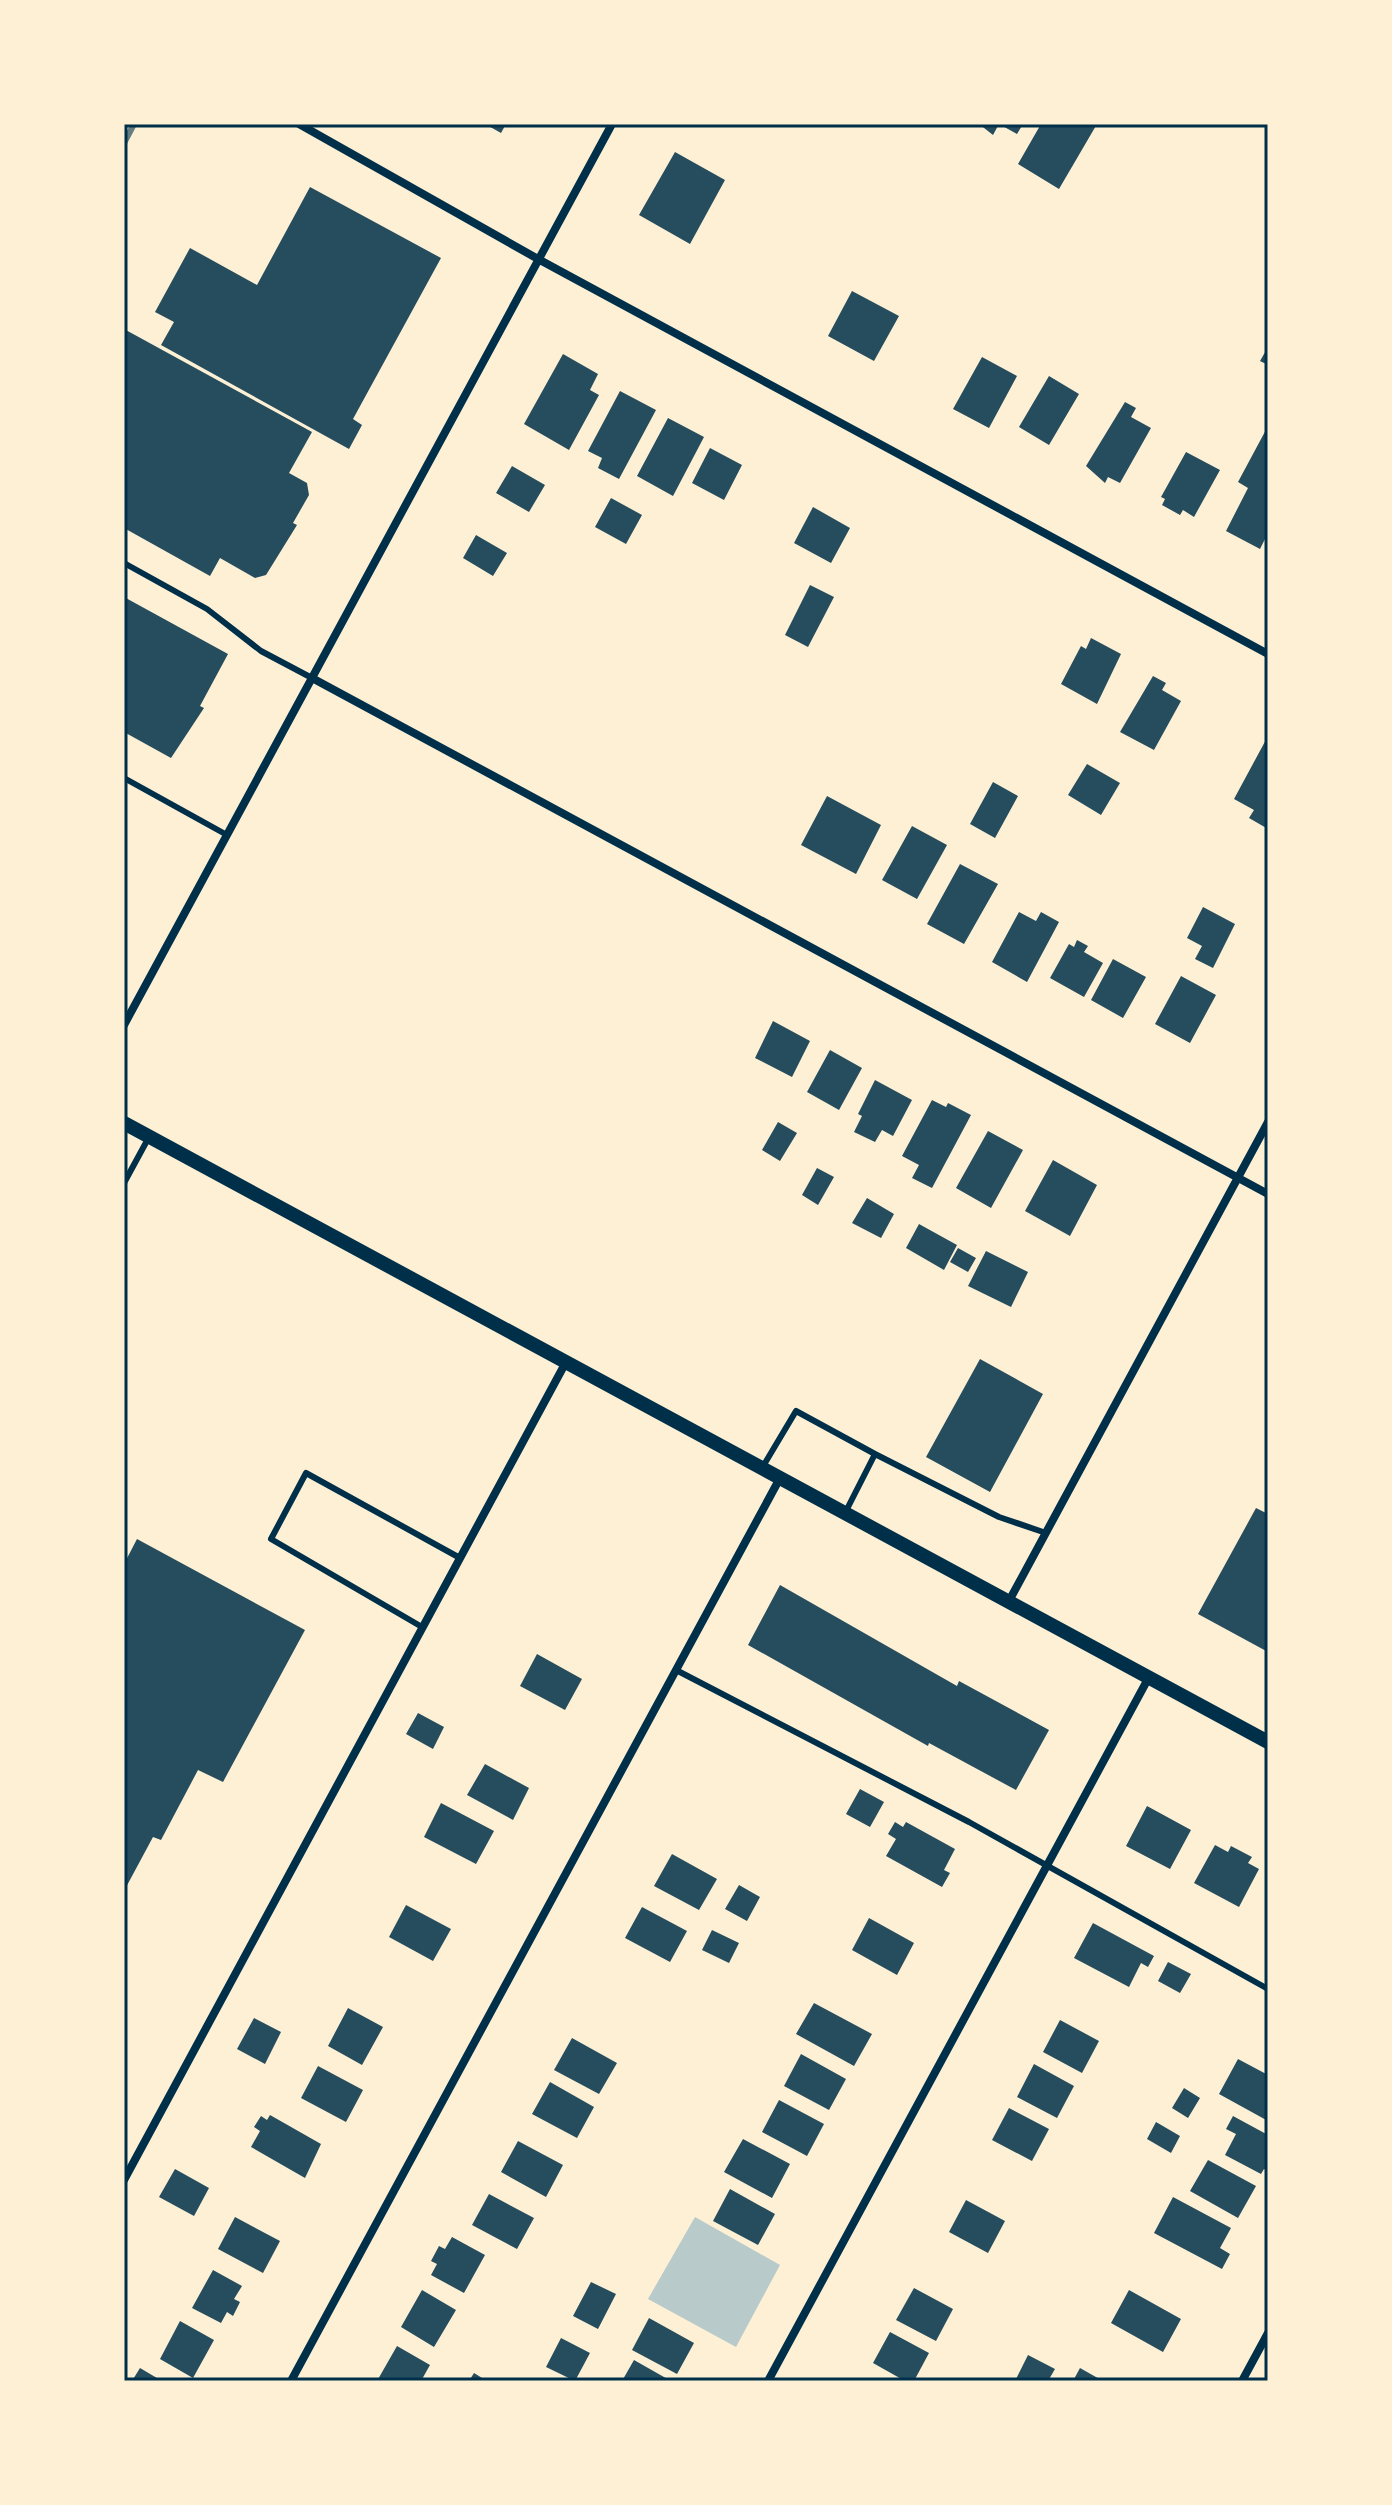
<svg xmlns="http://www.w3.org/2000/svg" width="1392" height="2505" font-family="'Archivo Narrow',sans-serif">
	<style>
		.green { fill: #b9caca }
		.building { fill: #264d5e }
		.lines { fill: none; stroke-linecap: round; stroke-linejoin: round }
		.service { stroke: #003049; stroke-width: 6 }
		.minor { stroke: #003049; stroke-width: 8 }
		.tertiary { stroke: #003049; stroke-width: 14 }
		.rail { stroke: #657d81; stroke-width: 6 }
		.neatline { fill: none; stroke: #003049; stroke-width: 3 }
	</style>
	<rect width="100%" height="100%" fill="#fdf0d5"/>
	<!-- green -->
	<path class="green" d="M695,2217L780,2265L736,2347L648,2299Z"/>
	<!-- building -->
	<path class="building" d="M485,124H506L501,133Z
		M979,124H999L993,135Z
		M999,124H1023L1017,134Z
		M1041,124H1097L1059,189L1018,164Z
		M675,152L725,180L690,244L639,215Z
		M310,187L441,258L353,419L362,425L349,449L161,345L174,322L155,312L190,248L257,285Z
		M852,291L899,316L874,361L828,336Z
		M124,329L312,432L289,473L307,483L309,495L293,523L297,525L266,575L255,578L220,558L210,576L124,528Z
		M1268,347V365L1260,361Z
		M563,354L598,374L590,390L599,395L569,450L524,424Z
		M982,357L1017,376L989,428L953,409Z
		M1049,376L1079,394L1049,445L1019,427Z
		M620,391L656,410L619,479L598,468L602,458L588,451Z
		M1125,402L1136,408L1131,417L1151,428L1120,483L1108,477L1105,483L1086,466Z
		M668,418L704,437L673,496L637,476Z
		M1268,426V533L1260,549L1226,531L1248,488L1238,482Z
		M710,448L742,465L724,500L692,483Z
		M1186,452L1220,470L1194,517L1183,510L1180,515L1162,505L1165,499L1161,497Z
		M512,466L545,485L529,512L496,493Z
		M611,498L642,515L626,544L595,527Z
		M813,507L850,528L831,563L794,543Z
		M476,535L507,553L493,576L463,558Z
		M810,585L834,597L808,647L785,635Z
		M124,597L228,654L200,706L204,708L171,758L124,732Z
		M1091,638L1121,654L1097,704L1061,684L1081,646L1086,649Z
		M1153,676L1166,683L1162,690L1181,701L1154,750L1120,732Z
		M1268,736V829L1249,818L1254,810L1234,799Z
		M1087,764L1120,783L1101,815L1068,795Z
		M993,782L1018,796L995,838L970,824Z
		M827,796L881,825L856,874L801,845Z
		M912,826L947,845L917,899L882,880Z
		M960,864L998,884L964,944L927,924Z
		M1203,907L1235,924L1213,968L1195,959L1202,946L1187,938Z
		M1019,912L1036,921L1041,912L1059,922L1027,982L992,962Z
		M1077,940L1088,946L1084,952L1103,963L1084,997L1050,978L1069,944L1074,947Z
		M1113,959L1146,977L1123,1018L1091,1000Z
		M1181,976L1216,995L1190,1043L1155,1024Z
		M773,1021L810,1041L792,1077L755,1058Z
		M830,1050L862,1068L839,1110L807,1092Z
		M875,1080L912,1100L893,1136L882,1130L875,1142L854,1132L862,1116L858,1114Z
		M932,1100L946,1107L948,1103L971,1115L932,1188L912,1178L919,1165L902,1156Z
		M778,1122L797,1133L780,1161L762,1150Z
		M988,1131L1023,1150L991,1208L956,1188Z
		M1053,1160L1097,1185L1070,1236L1025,1211Z
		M817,1168L834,1177L818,1205L802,1195Z
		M867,1198L894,1214L881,1238L852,1223Z
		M919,1224L957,1245L944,1270L906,1248Z
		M958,1248L976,1258L968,1272L950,1262Z
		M986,1251L1028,1272L1011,1307L968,1286Z
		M980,1359L1043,1394L990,1492L926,1457Z
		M1256,1508L1268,1514V1652L1198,1614Z
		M137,1539L305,1630L223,1782L198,1770L161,1840L153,1837L124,1891V1564Z
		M780,1585L957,1686L959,1681L1049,1730L1016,1790L929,1743L928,1746L748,1645Z
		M537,1654L582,1679L565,1710L520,1686Z
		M418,1713L444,1727L433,1749L406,1734Z
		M485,1764L529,1788L513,1820L467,1795Z
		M860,1789L884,1802L870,1827L846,1814Z
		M441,1803L494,1831L476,1864L424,1837Z
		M1147,1806L1191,1830L1170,1869L1126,1846Z
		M895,1822L903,1827L906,1822L955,1849L944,1870L950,1873L942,1887L886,1856L896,1839L888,1834Z
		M1215,1845L1228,1852L1231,1846L1252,1857L1248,1863L1259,1869L1239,1907L1194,1883Z
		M672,1854L717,1879L699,1910L654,1886Z
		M739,1885L760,1897L747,1921L725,1909Z
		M406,1905L451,1929L433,1961L389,1937Z
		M642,1907L687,1931L670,1962L625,1938Z
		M869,1918L914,1943L897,1975L852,1950Z
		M1093,1923L1154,1956L1148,1967L1141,1963L1129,1987L1074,1958Z
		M712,1930L739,1943L729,1963L702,1950Z
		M1168,1962L1191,1974L1180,1993L1158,1981Z
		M814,2003L872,2034L854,2066L796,2034Z
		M348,2008L383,2027L362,2065L328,2046Z
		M254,2018L281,2032L265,2064L237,2049Z
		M1060,2020L1099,2041L1082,2073L1043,2052Z
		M572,2038L617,2063L599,2094L554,2070Z
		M801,2054L846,2079L829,2110L784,2086Z
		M1238,2059L1268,2075V2121L1219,2094Z
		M1034,2064L1074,2086L1057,2118L1017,2097Z
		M318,2066L363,2090L346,2122L301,2098Z
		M550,2082L594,2107L577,2138L532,2114Z
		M1184,2088L1200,2098L1188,2118L1172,2108Z
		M779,2100L824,2124L807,2156L762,2132Z
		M1009,2108L1049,2129L1032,2161L992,2140Z
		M270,2115L321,2144L305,2178L251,2147L260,2131L254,2127L261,2116L267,2120Z
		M1233,2116L1268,2135V2171L1264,2169L1261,2174L1225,2155L1236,2134L1226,2129Z
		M1156,2122L1180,2136L1171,2153L1147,2139Z
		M743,2139L790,2164L772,2198L724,2172Z
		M518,2141L563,2165L546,2197L501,2172Z
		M1208,2160L1256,2186L1238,2218L1190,2191Z
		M175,2169L209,2188L194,2216L159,2197Z
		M730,2189L775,2214L758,2245L713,2221Z
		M489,2194L534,2218L517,2249L472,2225Z
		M1173,2197L1231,2228L1220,2248L1230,2254L1222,2269L1154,2233Z
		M966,2200L1005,2221L988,2253L949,2232Z
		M235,2217L280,2241L263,2273L218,2249Z
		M452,2237L485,2255L464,2293L431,2275L437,2264L431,2261L439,2246L445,2249Z
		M213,2270L242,2286L234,2299L240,2302L233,2316L227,2312L221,2323L192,2308Z
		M591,2282L616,2294L598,2329L573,2316Z
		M914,2288L953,2309L936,2341L896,2320Z
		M422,2290L456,2310L434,2347L401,2327Z
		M1129,2290L1181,2319L1163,2352L1111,2323Z
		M649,2318L694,2343L677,2374L632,2350Z
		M180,2321L214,2340L193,2378L160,2359Z
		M890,2332L929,2353L914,2381H905L873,2363Z
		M561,2338L590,2353L575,2381L546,2367Z
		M397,2346L430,2365L421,2381H377Z
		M1028,2355L1055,2369L1048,2381H1015Z
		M634,2360L671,2381H622Z
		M140,2368L162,2381H132Z
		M1080,2368L1103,2381H1073Z
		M474,2373L487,2381H469Z"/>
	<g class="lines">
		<!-- service -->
		<path class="service" d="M124,563L207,609L261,651L312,678
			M124,778L227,835
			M124,1183L149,1137
			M875,1454L999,1517L1046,1533
			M762,1468L796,1411L875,1454L845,1513
			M422,1627L271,1539L306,1473L460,1558
			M676,1670L969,1822L1268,1989"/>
		<!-- minor -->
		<path class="minor" d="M299,124L538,259L1268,654
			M312,678L1268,1194
			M124,1025L612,124
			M1009,1601L1268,1122
			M124,2180L566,1362
			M291,2381L780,1478
			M768,2381L1149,1677
			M1242,2381L1268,2333"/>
		<!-- tertiary -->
		<path class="tertiary" d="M124,1123L1268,1742"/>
		<!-- rail -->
		<path class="rail" d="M124,143L134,124"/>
	</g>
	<!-- border -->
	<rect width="1392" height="2505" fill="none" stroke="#fdf0d5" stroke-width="252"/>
	<rect x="126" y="126" width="1140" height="2253" class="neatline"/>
</svg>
